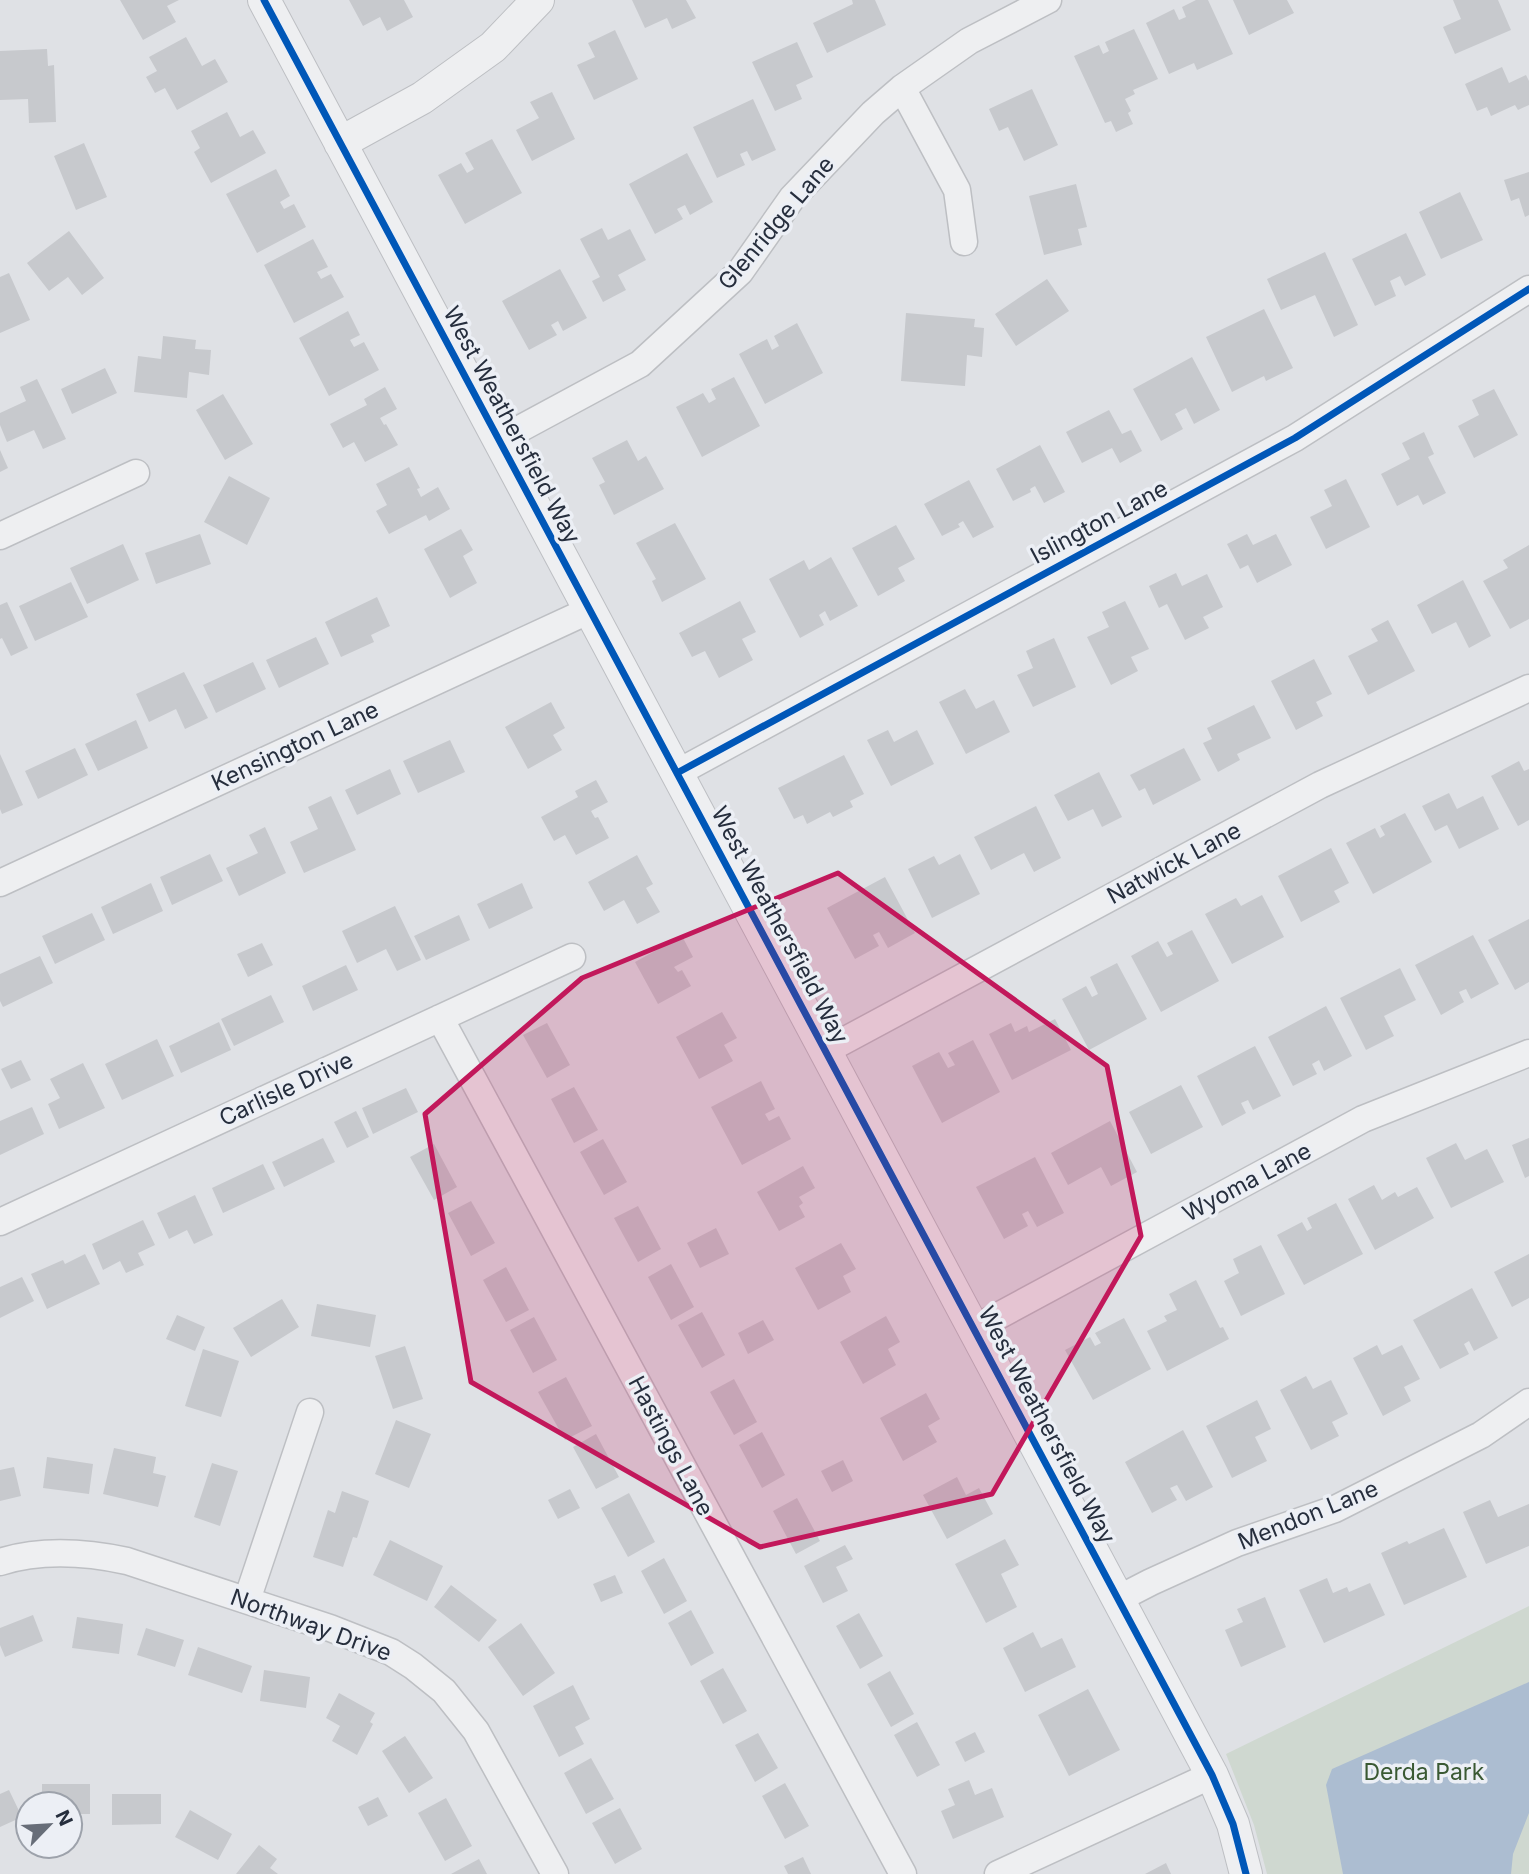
<svg xmlns="http://www.w3.org/2000/svg" width="1529" height="1874" font-family="Inter,sans-serif">
	<style>
		.green { fill: #cfd8d0 }
		.water { fill: #acbdd1 }
		.building { fill: #c7c9cd }
		.lines { fill: none; stroke-linecap: round; stroke-linejoin: round }
		.minor-casing { stroke: #bdbfc3; stroke-width: 29 }
		.tertiary-casing { stroke: #bdbfc3; stroke-width: 34 }
		.minor { stroke: #eeeff1; stroke-width: 26 }
		.tertiary { stroke: #eeeff1; stroke-width: 32 }
		.cycleway-casing { stroke: #eceff5; stroke-width: 11 }
		.cycleway { stroke: #0057b8; stroke-width: 7 }
		.marked { fill: #c2185b; fill-opacity: 0.2; stroke: #c2185b; stroke-width: 5; stroke-linejoin: round }
		.labels { text-anchor: middle; stroke-width: 7; stroke-linejoin: round; paint-order: stroke }
		.street-label { font-size: 23px; fill: #262e3d; stroke: #eceff5 }
		.park-label { font-size: 23px; fill: #3a5933; stroke: #eceff5 }
	</style>
	<rect width="100%" height="100%" fill="#dfe1e5"/>
	<!-- green -->
	<path class="green" d="M1529,1606V1874H1267L1254,1825L1226,1754Z"/>
	<!-- water -->
	<path class="water" d="M1529,1682V1813L1513,1854L1511,1874H1343L1326,1785L1332,1769Z"/>
	<!-- building -->
	<path class="building" d="M120,0H179L167,6L176,22L143,40Z
		M349,0H404L413,17L387,31L380,17L363,26Z
		M632,0H686L696,18L672,29L667,18L645,28Z
		M852,0H875L886,25L827,53L813,23L853,4Z
		M1196,0H1208L1233,54L1197,70L1194,63L1169,74L1146,23L1174,9L1179,20L1186,17L1182,7Z
		M1233,0H1287L1294,13L1249,35Z
		M1453,0H1498L1511,30L1455,54L1443,27L1461,19Z
		M1134,29L1158,79L1133,90L1135,94L1125,99L1131,111L1128,113L1133,124L1116,132L1111,121L1105,123L1074,56L1099,45L1103,54L1109,51L1105,42Z
		M615,30L638,79L594,100L577,65L595,57L588,43Z
		M186,37L202,66L215,59L228,82L177,110L165,88L155,93L146,77L157,71L149,57Z
		M797,42L813,77L796,85L802,99L775,111L752,62Z
		M47,49L48,66L54,65L56,122L29,123L28,99L0,100V51Z
		M1502,67L1509,83L1526,75L1529,81V105L1518,110L1515,105L1491,116L1487,107L1477,111L1465,84Z
		M1032,89L1058,145L1024,161L1008,127L999,131L989,109Z
		M552,92L575,139L532,161L516,130L539,118L530,102Z
		M753,99L776,150L752,161L747,151L740,154L745,165L717,178L693,127Z
		M227,112L240,137L253,130L266,153L211,183L194,152L200,148L191,131Z
		M492,139L522,193L465,224L438,175L461,163L467,173L474,169L465,153Z
		M84,143L107,197L76,210L54,156Z
		M687,153L713,202L690,215L685,205L677,209L683,219L655,234L629,184Z
		M276,169L290,196L280,202L284,209L294,204L306,227L257,253L226,194Z
		M1529,172V215L1525,217L1519,198L1511,201L1504,180Z
		M1076,184L1087,227L1078,229L1082,245L1044,255L1029,196Z
		M1460,192L1483,240L1441,259L1419,212Z
		M602,228L608,240L630,229L646,260L618,275L626,290L603,302L592,281L600,277L580,239Z
		M69,231L104,278L82,295L68,277L49,291L27,263Z
		M1406,233L1426,275L1405,286L1400,276L1390,281L1396,296L1375,306L1352,259Z
		M313,239L328,267L317,272L321,279L331,274L344,297L294,323L264,265Z
		M1325,252L1358,325L1334,337L1315,295L1281,310L1267,279Z
		M560,269L587,318L563,331L558,321L551,325L557,335L529,350L502,301Z
		M9,273L30,320L0,333V277Z
		M1047,279L1069,311L1016,346L995,314Z
		M1264,309L1293,368L1266,381L1264,376L1232,392L1206,337Z
		M348,311L360,335L350,340L354,347L364,342L379,370L329,396L299,338Z
		M906,313L975,319L974,327L984,328L982,357L967,355L965,386L901,381Z
		M797,323L823,373L765,404L739,354L767,339L772,350L779,346L774,336Z
		M163,336L196,340L195,349L211,350L209,375L189,372L187,398L134,392L138,356L161,359Z
		M1192,357L1220,410L1194,424L1186,408L1175,414L1183,429L1161,441L1133,389Z
		M105,368L117,393L72,414L61,389Z
		M734,377L760,426L702,457L676,407L703,393L709,403L716,399L711,389Z
		M37,379L66,439L43,449L34,430L7,442L0,425V413L26,401L20,387Z
		M385,387L397,409L380,418L384,425L386,424L398,445L365,462L354,442L343,448L330,424L367,405L364,399Z
		M1494,389L1518,435L1474,458L1458,426L1479,415L1472,400Z
		M223,394L253,444L225,460L196,410Z
		M1109,410L1122,434L1131,430L1142,451L1120,463L1112,448L1082,463L1066,432Z
		M1424,432L1434,454L1428,457L1446,493L1423,505L1418,495L1397,506L1381,474L1410,459L1402,443Z
		M627,440L638,461L646,456L664,489L614,515L599,485L605,482L592,458Z
		M1040,445L1065,492L1044,503L1035,486L1030,489L1031,492L1013,501L996,469Z
		M0,450L8,468L0,472Z
		M409,467L420,488L417,489L421,497L438,487L450,509L429,521L426,515L389,534L376,511L387,505L376,484Z
		M229,476L270,498L247,545L204,522Z
		M1346,479L1370,527L1326,549L1310,517L1332,506L1324,490Z
		M969,480L994,527L973,538L963,521L958,524L960,527L942,536L924,504Z
		M675,523L706,579L662,602L652,581L656,579L636,543Z
		M896,525L915,559L898,568L905,581L878,596L852,548Z
		M461,529L473,550L463,556L477,583L450,598L424,549Z
		M200,534L211,564L156,584L145,553Z
		M1247,534L1253,545L1276,534L1292,565L1257,583L1248,565L1240,569L1227,544Z
		M123,544L139,580L87,604L70,568Z
		M1529,545V619L1510,629L1483,581L1508,568L1503,560Z
		M831,557L858,606L830,621L825,611L819,615L824,625L800,638L769,579L804,560L809,570Z
		M1176,573L1182,586L1207,574L1223,607L1203,617L1209,628L1185,640L1167,604L1159,608L1149,586Z
		M1463,580L1491,636L1469,648L1456,622L1432,634L1417,605Z
		M71,582L88,617L35,641L19,606Z
		M377,597L390,626L371,635L374,642L341,657L325,622Z
		M740,601L756,632L742,639L753,660L719,678L705,651L692,657L679,633Z
		M1125,601L1149,649L1131,657L1138,671L1111,685L1087,637L1109,627L1102,612Z
		M7,602L28,648L11,656L2,638L0,639V605Z
		M1388,620L1415,671L1368,695L1348,656L1378,641L1371,629Z
		M316,637L329,664L279,688L266,660Z
		M1054,638L1076,687L1033,707L1017,675L1033,668L1026,651Z
		M1314,659L1332,694L1316,702L1323,716L1296,730L1271,681Z
		M253,662L266,689L216,713L203,685Z
		M184,672L208,718L185,729L176,709L149,722L136,694Z
		M965,689L976,709L994,700L1010,732L966,754L939,702Z
		M551,702L565,728L553,735L562,750L528,769L505,727Z
		M1254,705L1271,738L1237,754L1240,760L1218,772L1203,743L1212,739L1207,728Z
		M136,720L148,748L98,771L85,744Z
		M888,730L894,742L917,730L934,764L891,786L867,740Z
		M450,740L465,772L418,793L403,761Z
		M75,748L88,775L38,799L25,771Z
		M1184,748L1201,780L1153,805L1145,788L1139,791L1130,775Z
		M0,754L23,805L2,814L0,809Z
		M844,755L864,794L850,801L853,807L833,817L830,812L807,824L803,815L794,819L778,788Z
		M1519,761L1524,771L1529,769V820L1518,826L1491,776Z
		M390,769L401,794L357,815L345,790Z
		M1099,772L1122,817L1102,827L1093,809L1068,821L1054,795Z
		M596,780L608,802L591,811L595,818L598,817L609,838L576,855L565,835L554,841L541,817L578,797L575,791Z
		M1449,793L1457,809L1483,796L1499,829L1459,849L1447,825L1435,831L1422,806Z
		M331,796L356,850L304,873L290,842L318,829L308,807Z
		M1036,806L1061,858L1034,872L1024,853L991,870L974,837Z
		M1405,813L1432,862L1373,894L1346,843L1375,828L1380,838L1385,835L1380,826Z
		M265,827L286,873L239,896L226,868L258,853L249,835Z
		M1331,848L1349,883L1334,891L1340,902L1301,922L1278,876Z
		M210,854L223,881L172,905L160,877Z
		M960,854L980,894L932,918L908,869L934,856L939,865Z
		M637,855L653,884L646,888L660,912L637,924L624,900L604,911L588,882Z
		M885,877L915,933L888,948L879,932L873,935L879,946L855,959L827,908Z
		M151,883L163,911L113,934L101,907Z
		M522,883L533,908L489,929L477,904Z
		M1262,895L1284,937L1232,964L1205,914L1236,898L1241,906Z
		M395,906L421,960L397,971L386,949L357,963L342,931Z
		M92,913L105,940L55,964L42,936Z
		M459,915L470,940L426,960L414,936Z
		M1529,919V982L1515,990L1488,940Z
		M1192,930L1219,981L1161,1012L1131,956L1158,941L1167,957L1173,954L1167,943Z
		M1473,935L1499,984L1471,999L1466,989L1459,992L1464,1002L1441,1015L1415,965Z
		M682,936L693,957L674,967L678,972L682,970L691,986L658,1004L635,962Z
		M262,943L273,965L248,977L237,954Z
		M40,956L53,983L3,1007L0,1001V974Z
		M1117,963L1147,1019L1089,1050L1062,999L1086,986L1092,997L1098,994L1090,977Z
		M346,965L358,990L313,1011L302,986Z
		M1400,968L1416,1000L1384,1016L1394,1036L1366,1050L1340,998Z
		M271,995L284,1022L234,1046L221,1019Z
		M1326,1006L1352,1056L1324,1071L1319,1060L1312,1064L1317,1074L1293,1086L1268,1037Z
		M722,1012L737,1038L724,1045L733,1061L699,1079L676,1037Z
		M1055,1019L1071,1050L1012,1080L989,1034L1011,1023L1015,1032L1027,1026L1029,1032Z
		M219,1022L231,1050L181,1073L169,1046Z
		M547,1023L570,1065L547,1078L523,1035Z
		M157,1039L174,1076L122,1100L105,1064Z
		M973,1040L1000,1092L942,1123L912,1066L939,1052L948,1068L955,1065L948,1053Z
		M1255,1046L1281,1096L1253,1110L1248,1100L1241,1103L1246,1113L1222,1126L1197,1076Z
		M21,1060L31,1080L11,1089L1,1069Z
		M83,1063L105,1108L59,1129L48,1104L60,1098L50,1079Z
		M761,1081L775,1109L765,1114L769,1121L779,1116L791,1139L742,1165L711,1107Z
		M1181,1085L1203,1127L1151,1154L1129,1112Z
		M574,1087L598,1130L574,1143L551,1099Z
		M406,1088L418,1112L373,1134L362,1108Z
		M32,1107L44,1134L0,1155V1121Z
		M356,1111L369,1137L347,1148L334,1122Z
		M1110,1121L1137,1172L1111,1186L1101,1167L1068,1185L1051,1153Z
		M323,1138L335,1162L284,1187L272,1162Z
		M1529,1138V1176L1525,1178L1512,1145Z
		M603,1139L627,1182L604,1195L580,1152Z
		M1456,1143L1465,1160L1487,1149L1504,1182L1451,1208L1426,1158Z
		M434,1144L457,1187L434,1200L410,1157Z
		M1035,1157L1064,1213L1037,1227L1028,1211L1022,1214L1028,1226L1004,1239L976,1187Z
		M263,1164L275,1189L223,1213L212,1188Z
		M803,1166L815,1188L799,1197L803,1203L799,1206L805,1217L779,1231L757,1192Z
		M1374,1185L1382,1200L1395,1192L1398,1197L1417,1187L1434,1218L1375,1250L1348,1199Z
		M195,1195L213,1235L194,1244L187,1230L169,1239L157,1213Z
		M471,1201L495,1243L471,1256L448,1213Z
		M1336,1203L1363,1254L1304,1285L1277,1235L1302,1222L1307,1231L1312,1228L1307,1218Z
		M638,1206L661,1249L638,1262L614,1218Z
		M143,1220L155,1245L138,1253L144,1265L126,1273L120,1261L103,1270L92,1244Z
		M716,1228L729,1254L700,1268L687,1243Z
		M841,1243L856,1269L843,1276L851,1292L818,1310L795,1268Z
		M1261,1245L1285,1294L1241,1316L1224,1281L1239,1273L1233,1259Z
		M85,1254L100,1284L47,1309L31,1274L63,1260L65,1264Z
		M1529,1254V1298L1512,1307L1494,1272Z
		M671,1264L694,1307L671,1320L648,1277Z
		M506,1267L529,1310L506,1322L483,1280Z
		M22,1277L34,1301L0,1318V1287Z
		M1196,1280L1220,1328L1223,1327L1229,1339L1167,1371L1147,1331L1167,1321L1164,1316L1177,1310L1169,1294Z
		M1472,1288L1498,1338L1474,1351L1469,1341L1464,1344L1469,1354L1440,1369L1413,1320Z
		M282,1299L299,1327L251,1357L233,1328Z
		M317,1304L376,1315L370,1347L311,1336Z
		M702,1312L725,1355L702,1368L678,1325Z
		M177,1315L205,1327L195,1351L166,1339Z
		M886,1316L900,1342L888,1349L896,1365L863,1384L840,1342Z
		M534,1317L557,1360L533,1373L510,1330Z
		M1124,1318L1151,1369L1093,1400L1065,1350L1090,1337L1095,1346L1101,1343L1095,1333Z
		M763,1320L774,1340L748,1354L738,1333Z
		M1377,1345L1382,1355L1402,1345L1420,1379L1404,1387L1411,1401L1383,1416L1353,1358Z
		M405,1346L423,1399L393,1409L375,1356Z
		M203,1349L239,1361L221,1417L185,1406Z
		M1306,1376L1313,1389L1331,1380L1348,1414L1332,1422L1339,1436L1311,1450L1280,1390Z
		M566,1377L592,1426L565,1440L538,1392Z
		M734,1379L757,1422L734,1435L710,1392Z
		M926,1393L940,1419L928,1426L937,1442L903,1461L880,1418Z
		M1257,1400L1271,1429L1255,1437L1267,1461L1232,1478L1206,1426Z
		M396,1420L431,1434L409,1488L375,1474Z
		M1183,1430L1213,1487L1186,1501L1177,1485L1170,1488L1177,1500L1152,1513L1125,1462Z
		M762,1432L785,1475L762,1488L739,1445Z
		M596,1434L619,1477L596,1489L573,1447Z
		M114,1448L156,1457L153,1473L166,1476L158,1507L103,1494Z
		M47,1457L93,1464L89,1494L43,1488Z
		M843,1460L853,1481L832,1492L821,1471Z
		M212,1463L238,1471L220,1526L194,1517Z
		M14,1467L21,1496L0,1501V1470Z
		M957,1477L966,1495L979,1488L993,1514L947,1539L923,1495Z
		M570,1489L580,1508L558,1519L548,1500Z
		M342,1491L369,1501L357,1538L353,1537L343,1567L313,1557L328,1510L335,1513Z
		M629,1493L655,1542L628,1557L601,1508Z
		M797,1498L820,1541L796,1554L773,1511Z
		M1490,1500L1498,1517L1529,1504V1546L1486,1564L1463,1512Z
		M1444,1528L1467,1577L1404,1605L1381,1553L1407,1541L1409,1544Z
		M1005,1539L1019,1565L1001,1574L1017,1607L986,1623L955,1564Z
		M390,1540L443,1566L427,1601L373,1575Z
		M845,1545L853,1559L836,1567L848,1591L823,1603L804,1566Z
		M664,1558L687,1601L664,1614L641,1571Z
		M615,1575L623,1593L601,1602L593,1584Z
		M1327,1578L1333,1593L1347,1587L1349,1592L1370,1583L1385,1615L1324,1643L1299,1590Z
		M451,1585L497,1620L479,1642L434,1607Z
		M1265,1597L1286,1647L1241,1667L1225,1630L1243,1622L1237,1609Z
		M691,1610L714,1653L691,1666L668,1623Z
		M859,1613L883,1656L860,1669L836,1626Z
		M33,1615L43,1641L5,1657L0,1645V1628Z
		M77,1617L123,1624L119,1654L72,1648Z
		M521,1623L555,1673L523,1696L488,1647Z
		M146,1628L184,1640L175,1667L137,1655Z
		M1033,1632L1041,1648L1062,1638L1076,1667L1025,1692L1003,1648Z
		M198,1647L252,1666L242,1693L188,1675Z
		M723,1668L747,1711L723,1724L700,1681Z
		M264,1670L310,1677L306,1708L260,1701Z
		M890,1671L914,1714L891,1727L867,1684Z
		M573,1685L590,1719L575,1727L584,1744L559,1757L533,1706Z
		M1088,1689L1120,1750L1069,1776L1038,1715Z
		M339,1693L375,1713L370,1722L373,1724L357,1755L332,1741L340,1726L326,1718Z
		M917,1722L940,1765L917,1777L894,1735Z
		M975,1732L985,1752L965,1762L955,1742Z
		M758,1733L778,1768L755,1782L735,1745Z
		M405,1736L433,1778L409,1793L382,1751Z
		M591,1758L614,1799L586,1814L564,1773Z
		M969,1780L975,1795L992,1788L1004,1817L953,1839L941,1811L955,1805L948,1789Z
		M785,1783L809,1826L785,1839L762,1796Z
		M42,1784H90V1814H70V1804H42Z
		M9,1790L22,1817L0,1827V1794Z
		M112,1794H161V1824L112,1825Z
		M378,1797L388,1816L368,1826L358,1807Z
		M446,1798L472,1846L445,1861L418,1813Z
		M620,1808L642,1849L615,1864L592,1823Z
		M190,1810L232,1834L218,1860L175,1837Z
		M259,1845L277,1859L270,1868L278,1874H236Z
		M803,1857L811,1874H788L784,1866Z
		M479,1859L487,1874H451Z
		M1166,1863L1171,1874H1145Z"/>
	<g class="lines">
		<!-- minor casing -->
		<g class="minor-casing">
			<path id="minor" d="M902,88L957,190L964,242
				M499,440L640,364L740,272L792,198L873,113L902,88L969,41L1048,0
				M0,536L136,473
				M677,773L1295,438L1529,289
				M0,883L590,610
				M440,1018L903,1874
				M825,1051L1320,785L1529,688
				M0,1222L572,957
				M974,1329L1363,1119L1529,1053
				M0,1562C41,1549 85,1552 127,1561L330,1628L391,1652L413,1666L444,1691L476,1731L555,1874
				M1118,1599L1151,1582L1237,1543L1335,1509L1481,1435L1529,1402
				M247,1600L310,1412
				M998,1874L1212,1775"/>
		</g>
		<!-- tertiary casing -->
		<g class="tertiary-casing">
			<path id="tertiary" d="M264,0L1212,1775L1233,1824L1246,1874
				M340,143L422,98L493,47L538,0"/>
		</g>
		<!-- minor -->
		<use href="#minor" class="minor"/>
		<!-- tertiary -->
		<use href="#tertiary" class="tertiary"/>
		<!-- cycleway casing -->
		<g class="cycleway-casing">
			<path id="cycleway" d="M264,0L1212,1775L1233,1824L1246,1874
				M677,773L1295,438L1529,289"/>
		</g>
		<!-- cycleway -->
		<use href="#cycleway" class="cycleway"/>
	</g>
	<!-- marked area -->
	<path class="marked" d="M838,873L1107,1066L1141,1236L992,1494L760,1547L471,1382L425,1114L582,978Z"/>
	<g class="labels">
		<!-- street labels -->
		<g class="street-label">
			<text transform="translate(776 223) rotate(-50)" y="8">Glenridge Lane</text>
			<text transform="translate(512 425) rotate(62)" y="8">West Weathersfield Way</text>
			<text transform="translate(1099 522) rotate(-28)" y="8">Islington Lane</text>
			<text transform="translate(295 746) rotate(-25)" y="8">Kensington Lane</text>
			<text transform="translate(1174 863) rotate(-28)" y="8">Natwick Lane</text>
			<text transform="translate(780 925) rotate(62)" y="8">West Weathersfield Way</text>
			<text transform="translate(286 1089) rotate(-25)" y="8">Carlisle Drive</text>
			<text transform="translate(1247 1182) rotate(-28)" y="8">Wyoma Lane</text>
			<text transform="translate(1047 1425) rotate(62)" y="8">West Weathersfield Way</text>
			<text transform="translate(671 1446) rotate(62)" y="8">Hastings Lane</text>
			<text transform="translate(1308 1515) rotate(-22)" y="8">Mendon Lane</text>
			<text transform="translate(311 1625) rotate(20)" y="8">Northway Drive</text>
		</g>
		<!-- park labels -->
		<g class="park-label">
			<text x="1424" y="1780">Derda Park</text>
		</g>
	</g>
	<!-- north arrow -->
	<g transform="translate(49 1825) rotate(65)"><circle r="33" fill="#eceff5" stroke="#9da2ab" stroke-width="2"/>
	<path d="M0-5L12 26L0 18L-12 26Z" fill="#676d78"/>
	<text y="-10" font-size="19" font-weight="bold" text-anchor="middle" fill="#262e3d">N</text>
	</g>
</svg>
